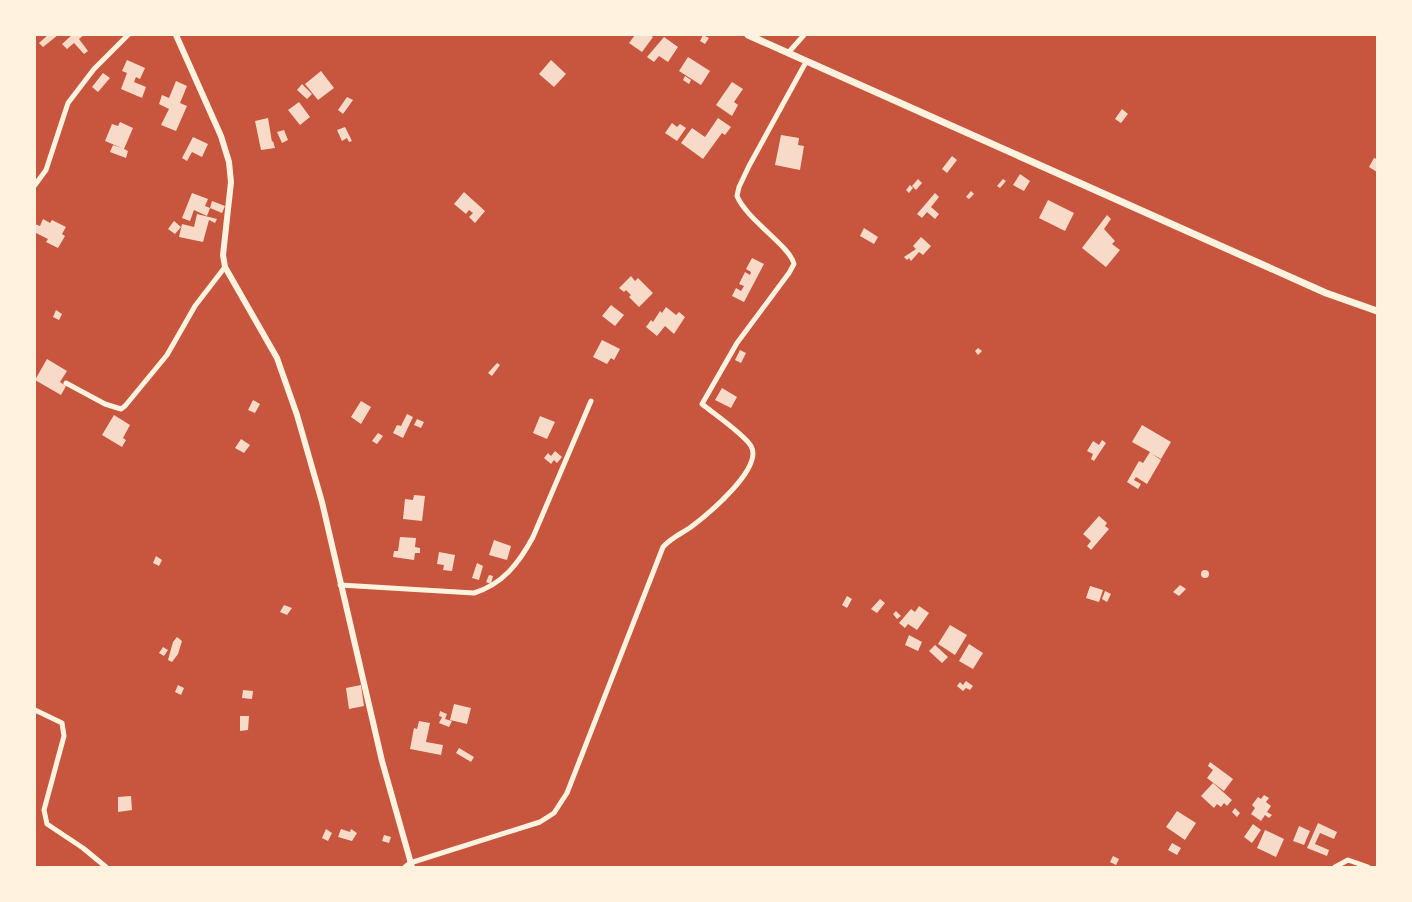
<svg xmlns="http://www.w3.org/2000/svg" width="1412" height="902" font-family="Lato,sans-serif">
	<style>
		.building { fill: #f7dbc8 }
		.lines { fill: none; stroke-linecap: round; stroke-linejoin: round }
		.minor { stroke: #fff3e0; stroke-width: 5 }
		.tertiary { stroke: #fff3e0; stroke-width: 6 }
		.secondary { stroke: #fff3e0; stroke-width: 7 }
	</style>
	<rect width="100%" height="100%" fill="#c8553d"/>
	<!-- building -->
	<path class="building" d="M48,35H58L43,47L39,43Z
		M72,35H84L79,39L88,51L84,54L74,43L67,49L62,44Z
		M635,35H650L653,37L642,52L629,43Z
		M703,35L709,38L705,44L700,41Z
		M664,37L678,47L668,62L659,56L654,62L647,57Z
		M688,57L710,71L701,85L679,71Z
		M127,60L145,68L140,79L136,77L134,82L146,87L142,98L121,89L127,73L122,71Z
		M551,60L566,74L554,87L539,74Z
		M321,71L334,88L318,100L305,84Z
		M103,73L110,78L98,92L92,87Z
		M685,76L691,80L689,84L683,80Z
		M176,81L187,86L180,103L187,106L176,131L161,125L169,109L159,104L162,95L169,98Z
		M732,82L743,89L734,102L738,105L732,116L716,105Z
		M302,84L312,94L307,99L297,90Z
		M347,97L353,100L343,114L338,110Z
		M299,102L310,117L300,125L288,110Z
		M1122,109L1128,114L1121,123L1115,119Z
		M268,118L272,142L273,141L275,148L261,150L255,121Z
		M718,118L731,127L725,135L722,133L703,159L681,143L692,128L705,137Z
		M120,122L133,128L124,149L128,151L126,158L110,152L113,145L122,148L105,141L112,124L118,126Z
		M672,123L677,127L680,124L686,128L677,141L665,133Z
		M345,127L352,141L349,142L347,138L342,141L337,130Z
		M284,130L288,140L282,143L277,132Z
		M781,135L799,138L798,145L804,146L800,170L775,165Z
		M193,137L208,144L202,157L192,152L187,161L182,158Z
		M952,156L957,160L947,173L942,169Z
		M1374,158L1377,159V172L1369,167Z
		M1020,174L1030,181L1024,191L1013,185Z
		M918,179L922,183L916,190L912,186Z
		M1003,179L1006,181L1000,188L997,186Z
		M910,185L913,188L909,193L906,190Z
		M971,191L974,194L969,199L966,197Z
		M464,192L485,211L475,223L469,217L473,213L469,210L466,214L454,204Z
		M192,193L208,199L205,206L210,208L207,216L194,210L190,221L182,218Z
		M935,193L939,197L931,207L939,214L935,219L927,212L922,218L917,214Z
		M1048,200L1074,213L1065,231L1039,218Z
		M212,201L225,206L222,213L210,208Z
		M197,214L217,219L215,223L209,220L203,242L179,237L182,224L194,227Z
		M1107,215L1111,219L1104,229L1115,241L1112,244L1120,250L1106,267L1082,248Z
		M43,219L50,223L52,220L66,227L62,234L65,236L58,248L46,242L48,239L36,233L35,235V224L40,226Z
		M174,221L181,227L175,234L168,229Z
		M864,228L878,237L874,244L860,236Z
		M921,237L931,246L923,255L919,252L911,261L909,258L907,260L904,257L916,249L913,246Z
		M752,258L764,264L744,302L732,296L736,288L741,291L744,286L739,284L745,272L750,275L751,272L746,269Z
		M631,276L635,281L638,278L653,293L639,307L629,297L631,295L626,290L624,292L619,288Z
		M611,305L624,315L615,326L602,316Z
		M666,307L676,315L679,312L685,317L674,334L665,326L657,336L646,327L651,320L653,322L660,311L662,313Z
		M56,310L62,314L59,320L53,317Z
		M602,340L620,349L614,360L611,358L607,364L593,357Z
		M978,348L982,351L978,355L975,351Z
		M740,350L746,353L741,363L735,360Z
		M47,359L67,371L60,382L66,386L61,395L35,380Z
		M497,363L500,365L492,376L488,373Z
		M722,388L737,397L731,408L715,400Z
		M253,400L260,404L255,413L248,410Z
		M361,401L371,407L361,424L351,417Z
		M407,414L413,417L403,438L393,433L397,425L401,426Z
		M114,415L130,425L123,438L126,440L122,447L102,435Z
		M540,416L555,422L547,439L533,433Z
		M417,419L424,422L421,428L414,425Z
		M1142,425L1171,442L1161,459L1152,454L1161,460L1147,484L1136,477L1134,480L1141,484L1138,489L1127,482L1139,461L1143,463L1150,452L1132,442Z
		M378,433L383,436L377,444L372,441Z
		M241,439L250,445L244,453L235,448Z
		M1102,440L1106,443L1094,461L1091,459L1093,454L1087,451L1093,441L1099,445Z
		M555,451L562,457L557,463L554,460L551,464L544,458L548,453L551,456Z
		M414,495L425,496L422,521L403,519L405,499L413,500Z
		M1099,516L1107,523L1105,526L1109,529L1091,550L1087,546L1091,541L1083,534Z
		M400,537L416,538L415,547L420,548V553H415L414,560L393,557L394,551H398Z
		M494,540L511,546L507,560L489,555Z
		M439,552L455,555L452,571L443,570L444,565L437,564Z
		M156,556L162,560L159,566L153,563Z
		M477,563L483,566L479,580L472,578Z
		M1201 574a4 4 0 1 1 8 0a4 4 0 1 1-8 0Z
		M489,575L493,576L491,584L486,582Z
		M1180,585L1186,589L1179,596L1173,592Z
		M1090,586L1103,590L1099,602L1086,598Z
		M1105,591L1111,594L1107,602L1102,599Z
		M847,596L852,599L847,608L842,605Z
		M880,599L885,603L877,613L871,609Z
		M284,605L292,608L287,615L280,612Z
		M919,606L929,613L917,630L908,624L905,628L899,623L911,609L915,612Z
		M896,611L901,616L897,619L893,614Z
		M950,625L967,635L955,655L938,644Z
		M909,635L922,642L918,651L905,645Z
		M177,637L182,641L178,654L172,662L168,660L173,642Z
		M969,644L983,653L973,669L959,661Z
		M935,645L948,657L942,663L929,651Z
		M163,647L168,650L164,656L159,653Z
		M966,681L973,686L970,690L966,688L963,691L957,686L960,682L963,685Z
		M178,685L184,688L181,695L175,692Z
		M361,685L364,706L349,709L346,688Z
		M243,690L253,691L252,699L242,698Z
		M454,704L471,708L467,724L450,720Z
		M440,711L447,714L445,719L452,721L449,727L439,723L442,717L439,716Z
		M240,716H249L248,730L240,731Z
		M419,721L430,723L426,742L443,745L441,755L410,749L414,728L417,729Z
		M459,748L474,757L471,762L456,753Z
		M1210,762L1233,779L1224,791L1207,778L1213,770L1208,766Z
		M1213,783L1232,800L1227,806L1224,803L1221,807L1217,804L1214,808L1201,796Z
		M1264,795L1269,798L1266,802L1271,806L1267,812L1272,815L1269,818L1265,815L1261,821L1251,814L1255,808L1252,805L1258,797L1261,799Z
		M131,796L132,810L118,812V797Z
		M1235,808L1240,813L1237,817L1232,812Z
		M1177,811L1196,823L1185,840L1166,827Z
		M1318,823L1337,832L1334,839L1320,833L1315,844L1329,850L1327,856L1307,848Z
		M1253,824L1261,830L1252,843L1244,837Z
		M1299,826L1310,831L1304,845L1293,841Z
		M326,829L332,833L328,841L322,838Z
		M341,829L350,832L351,829L357,833L352,841L338,837Z
		M1265,830L1284,839L1276,857L1257,848Z
		M384,835L391,837L389,843L382,841Z
		M1172,843L1181,848L1177,855L1168,850Z
		M1113,856L1119,859L1116,865L1110,862Z"/>
	<g class="lines">
		<!-- minor -->
		<path class="minor" d="M788,53L804,35
			M35,185L46,170L68,103L94,69L128,35
			M66,383L105,404L121,409L125,406L167,355L195,306L225,267
			M340,585L474,593C503,584 519,563 533,537L591,401
			M35,710L62,723L64,736L44,810L47,824L83,848L106,867
			M405,867L410,863L540,822L554,813L567,793L663,547C672,537 681,534 691,527C707,515 764,468 751,446C745,435 713,413 702,404L737,343L789,273L794,264C790,246 747,220 737,196L739,187L749,166L806,62
			M1335,867L1348,860L1368,867"/>
		<!-- tertiary -->
		<path class="tertiary" d="M176,35L221,136L229,162L231,182L223,255L225,267L277,358L297,415L322,502L382,761L412,867"/>
		<!-- secondary -->
		<path class="secondary" d="M748,35L1326,293L1377,311"/>
	</g>
	<!-- border -->
	<rect width="1412" height="902" fill="none" stroke="#fff3e0" stroke-width="72"/>
</svg>
